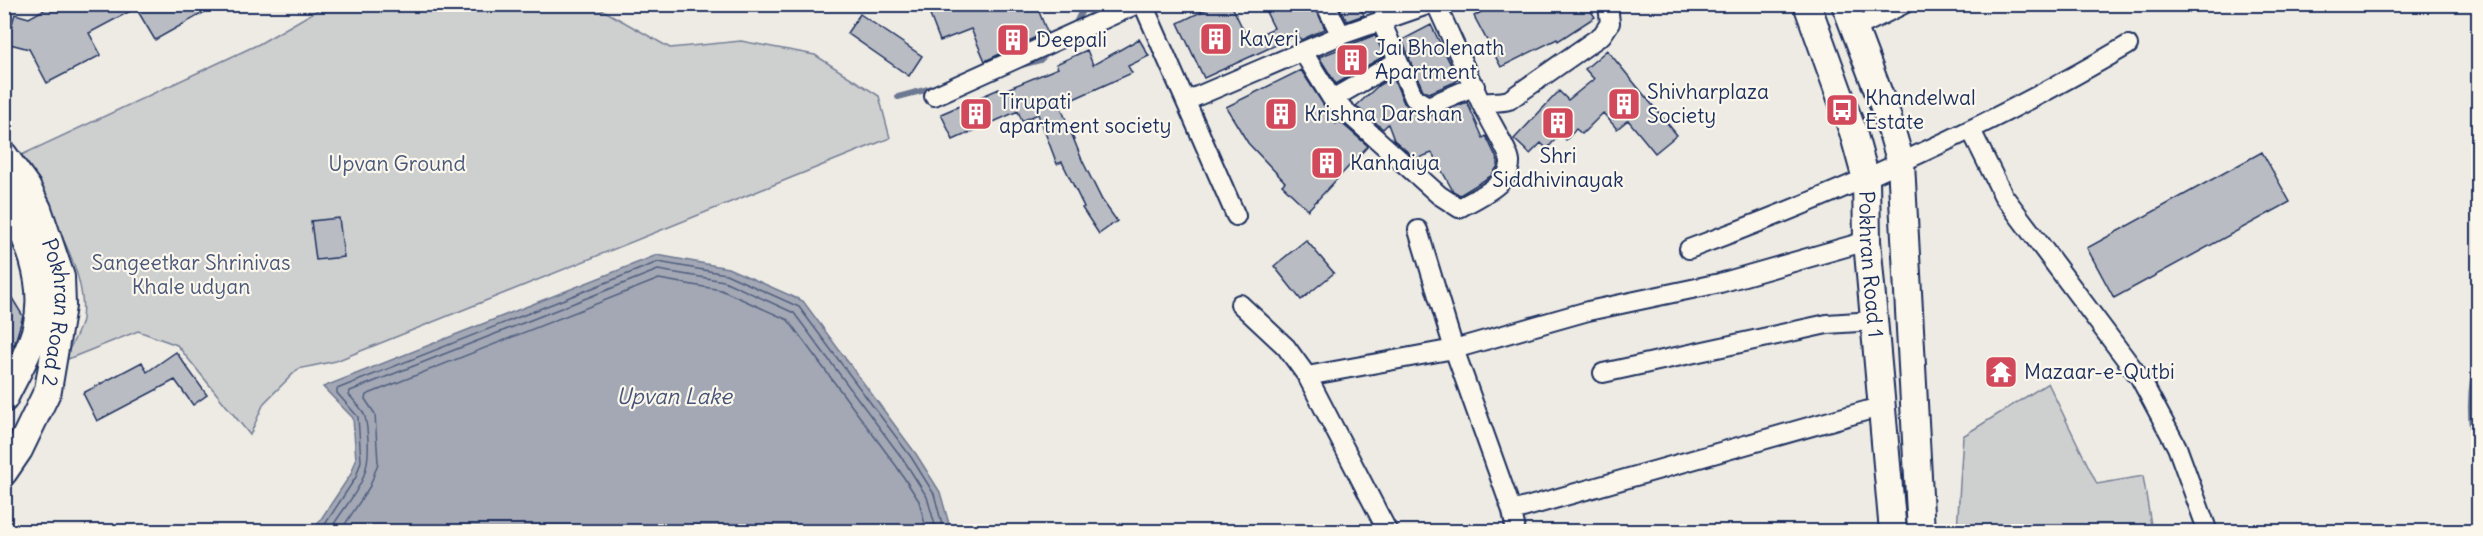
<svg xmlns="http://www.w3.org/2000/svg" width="2483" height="536" font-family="Delius,sans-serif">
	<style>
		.green { fill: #cecfcf; stroke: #747f96; stroke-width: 1.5 }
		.water { fill: #a3a8b4; stroke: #6d7892; stroke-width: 1.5 }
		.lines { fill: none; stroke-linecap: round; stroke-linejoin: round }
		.shore { stroke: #515f80; stroke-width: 1.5 }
		.stream { stroke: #6d7892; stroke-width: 6 }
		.building { fill: #b9bcc3; stroke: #1b2f5e; stroke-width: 1.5 }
		.street-casing { stroke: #1b2f5e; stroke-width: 22 }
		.secondary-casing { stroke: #1b2f5e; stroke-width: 30 }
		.street { stroke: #fbf7ec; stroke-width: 18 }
		.secondary { stroke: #fbf7ec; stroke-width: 26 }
		.labels { text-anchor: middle; stroke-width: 4.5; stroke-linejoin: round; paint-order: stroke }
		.poi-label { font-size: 21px; fill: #1b2f5e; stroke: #fbf7ec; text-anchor: start }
		.park-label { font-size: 21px; fill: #48577a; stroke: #fbf7ec }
		.street-label { font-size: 21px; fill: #1b2f5e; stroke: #fbf7ec }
		.water-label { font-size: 22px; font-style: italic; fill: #445378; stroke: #fbf7ec }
	</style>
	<rect width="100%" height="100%" fill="#eeebe4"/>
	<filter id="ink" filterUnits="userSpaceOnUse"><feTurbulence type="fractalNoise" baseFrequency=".0167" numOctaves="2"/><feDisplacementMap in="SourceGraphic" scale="12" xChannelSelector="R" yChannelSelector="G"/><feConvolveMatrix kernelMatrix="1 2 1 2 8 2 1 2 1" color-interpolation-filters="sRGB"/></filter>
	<g filter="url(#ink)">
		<!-- green -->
		<path class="green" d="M328,4L594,5L670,48L741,41L815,55L879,96L890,138L336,361L298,369L264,403L250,435L177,345L138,331L63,361C69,349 80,332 82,319C89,267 41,201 17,157L259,44Z
			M2048,383L2097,484L2143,476L2152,531H1957L1963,436Z"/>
		<!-- water -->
		<path class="water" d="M657,255L728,268L803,301L916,454L940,492L951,531H313L351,474L356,460L353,418L323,387Z"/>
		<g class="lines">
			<!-- shore -->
			<path class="shore" d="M320,532L356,477L361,461L358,417L337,393V389L658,262L726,274L799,307L911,457L934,494L944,532
				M329,532C350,496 371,484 368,440C366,415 367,414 349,395L350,391L658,270L724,281L794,313L905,462L927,497L937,532
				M340,532L370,486L378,463L375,414L365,399L366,395L659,279L721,290L788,320L897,467L919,501L927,532"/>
			<!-- stream -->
			<path class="stream" d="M1073,29L1085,4
				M1021,65L1040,60L1051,50
				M898,97L936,87
				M2478,360C2469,384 2468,428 2478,451"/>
		</g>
		<!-- building -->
		<path class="building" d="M54,4H219L155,40L136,8L89,33L101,55L47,83L29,49L6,43L15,14L29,18Z
			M943,4H1036L1047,32L985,61L971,29L940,41L928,10Z
			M1217,4H1231L1248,40L1274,28L1262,4H1314L1325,29L1301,40L1298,35L1204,78L1178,23Z
			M1350,4H1358L1364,15L1347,21L1340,9Z
			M1495,4H1586L1595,17L1558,41L1557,39L1501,67L1474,16Z
			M860,14L922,56L909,76L847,33Z
			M1431,25L1458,79L1455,82L1429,93L1423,90L1409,58L1417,50L1408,54L1402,40Z
			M1375,35L1384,56L1336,84L1319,57Z
			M1139,39L1149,56L1128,66L1132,73L1060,105L1082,160L1102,200L1117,221L1099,234L1082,208L1084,207L1062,162L1057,164L1038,114L1022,121L1018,111L953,140L941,114L999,89L1000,92L1058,68L1056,64L1087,50L1093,65Z
			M1607,50L1677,135L1655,153L1628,120L1617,129L1603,113L1582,134L1576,129L1566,140L1560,134L1547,149L1541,143L1530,154L1514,139L1559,91L1568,100L1594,79L1585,69Z
			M1301,70L1336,124L1339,121L1368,146L1308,210L1282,185L1285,182L1248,143L1226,107Z
			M1393,77L1404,103L1423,116H1432L1467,102L1483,138L1486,136L1498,161V166L1491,176L1460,195L1453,191L1432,153L1416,159L1394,140L1388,124L1383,129L1356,106L1379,85Z
			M2262,152L2290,202L2114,298L2087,248Z
			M339,218L344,257L316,260L311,221Z
			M1306,240L1334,273L1301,300L1274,266Z
			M4,285L23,316L14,346L4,330Z
			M176,352L207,395L193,405L175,380L97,421L83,393L142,362L147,372Z"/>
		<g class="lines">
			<!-- street casing -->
			<g class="street-casing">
				<path id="street" d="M1143,4L1236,216
					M1325,4L1341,35
					M1436,4L1481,103C1490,101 1499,103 1509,100L1602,35L1610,23L1608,4
					M1381,21L1414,98L1428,106L1475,86
					M1854,29L1904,4
					M1303,52L1332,99L1439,195L1459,208C1475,199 1511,184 1510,162C1510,153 1486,114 1481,103
					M934,96L1137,4
					M1332,99L1398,61
					M1186,101L1341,35L1430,4
					M1971,130L2003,195L2140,378L2177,447L2208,532
					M1418,230L1454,349L1512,511L1515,526L1514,532
					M1689,249C1841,193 1989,127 2128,45
					M1240,304L1286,347L1307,376L1454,349L1588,311L1720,283L1867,241
					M1603,373L1827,324L1874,321
					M1307,376L1388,532
					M1512,511L1883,406"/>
			</g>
			<!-- secondary casing -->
			<g class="secondary-casing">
				<g id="secondary">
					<path id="s1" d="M1807,4L1853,132L1866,179L1867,241L1893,532"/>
					<path d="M1845,4L1887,115L1901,163L1921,532"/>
					<path id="s2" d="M4,155L27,187L38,209L61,277L62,306L48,390L19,450L4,472"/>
					<path d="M4,197C27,236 48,282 36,328C30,352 15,376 4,399"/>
				</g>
			</g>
			<!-- street -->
			<use href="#street" class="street"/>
			<!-- secondary -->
			<use href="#secondary" class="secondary"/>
		</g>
	</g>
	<!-- icons -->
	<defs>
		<g id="building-square" transform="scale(1.725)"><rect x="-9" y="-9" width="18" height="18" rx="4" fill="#d1495b" stroke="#fbf7ec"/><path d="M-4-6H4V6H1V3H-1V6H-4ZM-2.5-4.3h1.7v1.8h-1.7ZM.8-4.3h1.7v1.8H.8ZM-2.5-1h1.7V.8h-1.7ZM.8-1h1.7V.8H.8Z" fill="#fff"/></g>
		<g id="bus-square" transform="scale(1.725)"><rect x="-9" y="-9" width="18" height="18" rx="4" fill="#d1495b" stroke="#fbf7ec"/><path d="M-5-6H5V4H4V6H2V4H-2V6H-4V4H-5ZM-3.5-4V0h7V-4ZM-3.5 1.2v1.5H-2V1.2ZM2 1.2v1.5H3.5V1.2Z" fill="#fff"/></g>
		<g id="temple-square" transform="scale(1.725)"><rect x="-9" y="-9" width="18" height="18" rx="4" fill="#d1495b" stroke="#fbf7ec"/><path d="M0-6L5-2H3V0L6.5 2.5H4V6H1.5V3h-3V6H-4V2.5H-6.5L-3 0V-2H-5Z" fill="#fff"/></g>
	</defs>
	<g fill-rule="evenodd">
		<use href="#building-square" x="1216" y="39"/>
		<use href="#building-square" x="1013" y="40"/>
		<use href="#building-square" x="1352" y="60"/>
		<use href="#building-square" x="1624" y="104"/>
		<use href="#bus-square" x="1842" y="110"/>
		<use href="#building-square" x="976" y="114"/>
		<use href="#building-square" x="1281" y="114"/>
		<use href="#building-square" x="1558" y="123"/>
		<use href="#building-square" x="1327" y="163"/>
		<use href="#temple-square" x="2001" y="372"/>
	</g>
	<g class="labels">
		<!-- poi labels -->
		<g class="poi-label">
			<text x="1239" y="46">Kaveri</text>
			<text x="1036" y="47">Deepali</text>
			<text x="1375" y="55">Jai Bholenath<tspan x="1375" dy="24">Apartment</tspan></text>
			<text x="1647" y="99">Shivharplaza<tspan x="1647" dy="24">Society</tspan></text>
			<text x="1865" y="105">Khandelwal<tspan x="1865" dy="24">Estate</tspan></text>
			<text x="999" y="109">Tirupati<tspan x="999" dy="24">apartment society</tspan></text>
			<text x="1304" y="121">Krishna Darshan</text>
			<text x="1558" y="163" text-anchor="middle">Shri<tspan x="1558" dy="24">Siddhivinayak</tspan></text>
			<text x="1350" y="170">Kanhaiya</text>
			<text x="2024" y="379">Mazaar-e-Qutbi</text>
		</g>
		<!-- park labels -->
		<g class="park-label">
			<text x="397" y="171">Upvan Ground</text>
			<text x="191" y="270">Sangeetkar Shrinivas<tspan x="191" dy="24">Khale udyan</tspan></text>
		</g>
		<!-- street labels -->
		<g class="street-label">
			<text dy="7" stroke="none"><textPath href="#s1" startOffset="270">Pokhran Road 1</textPath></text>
			<text dy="7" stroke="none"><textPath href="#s2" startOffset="171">Pokhran Road 2</textPath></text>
		</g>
		<!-- water labels -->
		<g class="water-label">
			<text x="674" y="404">Upvan Lake</text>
		</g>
	</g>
	<!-- margin -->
	<rect width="2483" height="536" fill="none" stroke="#fbf7ec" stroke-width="24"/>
	<rect x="12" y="12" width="2459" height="512" fill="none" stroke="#1b2f5e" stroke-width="2" filter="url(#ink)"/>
</svg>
